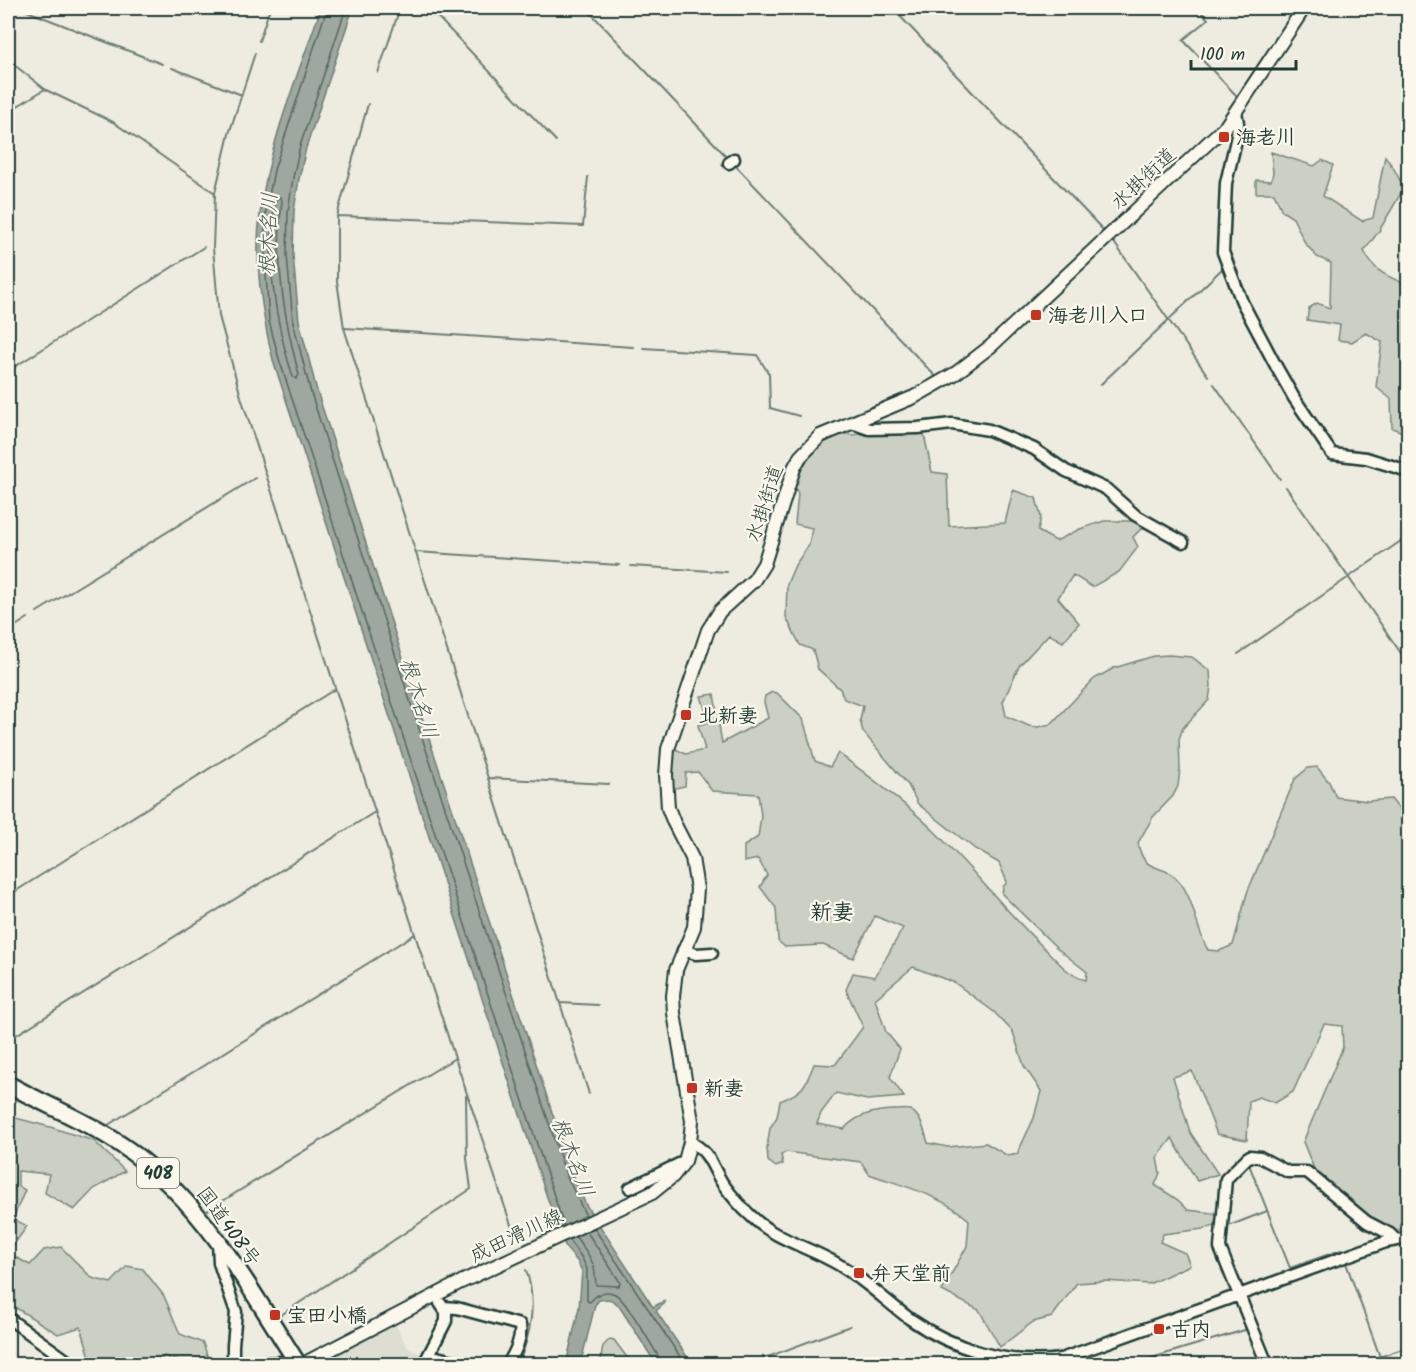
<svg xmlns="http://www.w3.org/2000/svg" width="1416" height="1372" font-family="Kalam,'Klee One',sans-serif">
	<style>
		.built { fill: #ddddd2 }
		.green { fill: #cbcfc4; stroke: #75867c; stroke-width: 1.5; fill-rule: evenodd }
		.water { fill: #9fa89f; stroke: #6c7d74; stroke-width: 1.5 }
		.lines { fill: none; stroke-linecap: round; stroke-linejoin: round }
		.shore { stroke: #52685f; stroke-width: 1.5 }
		.stream { stroke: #6c7d74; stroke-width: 2 }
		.minor-casing { stroke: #1f3d34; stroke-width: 15 }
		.major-casing { stroke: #1f3d34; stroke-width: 16 }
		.highway-casing { stroke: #1f3d34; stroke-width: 20 }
		.minor { stroke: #fbf7ec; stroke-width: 10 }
		.major { stroke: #fbf7ec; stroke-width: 12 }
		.highway { stroke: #fbf7ec; stroke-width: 15 }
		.poi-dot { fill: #c8321e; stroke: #fbf7ec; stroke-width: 2 }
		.labels { text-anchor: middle; stroke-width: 4.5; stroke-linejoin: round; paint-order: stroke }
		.shield { fill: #fbf7ec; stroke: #61756b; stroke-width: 1.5 }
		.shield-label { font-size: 18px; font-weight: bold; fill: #1f3d34 }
		.poi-label { font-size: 20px; font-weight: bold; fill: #1f3d34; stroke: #fbf7ec; text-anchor: start }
		.street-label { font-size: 20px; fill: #1f3d34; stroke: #fbf7ec }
		.water-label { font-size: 21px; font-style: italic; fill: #455d54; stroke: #fbf7ec }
		.quarter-label { font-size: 22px; font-weight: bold; fill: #1f3d34; stroke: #fbf7ec }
	</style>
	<rect width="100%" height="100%" fill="#eeece1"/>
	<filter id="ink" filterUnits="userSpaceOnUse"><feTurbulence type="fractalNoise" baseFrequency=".0167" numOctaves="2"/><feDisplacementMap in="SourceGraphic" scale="12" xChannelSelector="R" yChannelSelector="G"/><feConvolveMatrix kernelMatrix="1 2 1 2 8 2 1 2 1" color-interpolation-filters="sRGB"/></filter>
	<g filter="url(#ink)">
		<!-- built -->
		<path class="built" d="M394,1322L408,1348L423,1355L419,1364H314Z"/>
		<!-- green -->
		<path class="green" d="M1271,152L1314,166L1322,160L1333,165L1323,196L1362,221L1373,218L1385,156L1394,169L1404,188L1379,231L1364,251C1375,273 1387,276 1408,285V434L1392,428L1391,399L1376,387L1382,342L1366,333L1352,342L1338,340L1340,325L1307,320L1309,308L1317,303L1330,308L1331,263L1317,257L1305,243L1293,218L1282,211L1274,193H1256V180L1271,181L1273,173Z
			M870,432L924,434L932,472L947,474L949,526L1005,523L1013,490L1036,498L1041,517L1038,531L1056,541L1080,529L1104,521H1142L1149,528L1141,529L1133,537L1138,547L1119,572L1092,587L1073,575L1058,598L1079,623L1063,642L1049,634L1019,666L1003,702L1006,716L1029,726L1038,727L1051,724L1094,679L1114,668L1154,656L1169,655L1192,657L1210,671L1211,686L1209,700L1183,728L1179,739L1180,769L1178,786L1173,796L1153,817L1138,843C1144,876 1162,861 1179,881C1194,898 1196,930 1208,950L1219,951L1233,945L1247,893L1295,779L1308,768L1317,767L1329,782L1336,797L1368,801L1391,799L1408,820V1232L1378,1225L1317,1176L1303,1142L1343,1047L1342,1026L1324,1024L1293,1092L1275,1103L1259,1097L1249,1101L1247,1140L1217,1134L1192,1071L1173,1077L1190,1132L1218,1174L1197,1181L1172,1138L1157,1158L1160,1173L1155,1185L1178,1200L1188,1210L1219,1214V1225L1203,1229L1163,1234L1160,1242L1185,1253L1190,1265L1149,1284L1105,1281L1077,1283L1052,1317L1033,1322L1000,1347L979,1310L942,1291L967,1246L969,1220C941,1195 903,1186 869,1174L861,1162L786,1152L781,1155L783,1164L776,1167L768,1161L767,1148L770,1128L777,1117L780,1101C803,1092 805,1087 814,1064L835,1065L863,1027L846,990L853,973L875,977L903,928L875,916L853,958L823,945L785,947L778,941L776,908L760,887L767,875L758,859L744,862V846L758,837L761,816L758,794L712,791L698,772L686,773L685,786L670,789L673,748L686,754L705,750L698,725L709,722L701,696L714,694L722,743L768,718L764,702L765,696L772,692L777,693L803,719L815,761L830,767L838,753C869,776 899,798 927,824C968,863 1003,908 1043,947C1056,959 1068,976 1086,980L1087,972L1058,949L1002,894L1003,887L1007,882L999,863L975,849L918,804L908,785L863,732L860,720L863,706L844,699L840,689L818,669L813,650L800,645L786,617L787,584L795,565L809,545L812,528L795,524L798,494L795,487L801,471L809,458L824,443L842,433L853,435ZM913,967L955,983L994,1012L1013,1032L1024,1066L1041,1091L1034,1118L1017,1154L1008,1156L986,1143L948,1147L928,1143C925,1133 921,1115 910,1110C907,1109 900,1110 896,1110C877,1110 857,1114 844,1129L817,1124L821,1113L836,1093L867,1100L904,1097L890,1077L900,1049L886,1032L875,999Z
			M8,1116L50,1127L94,1141L125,1171L94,1189L74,1210L45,1193L49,1174L18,1171V1186L25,1190L13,1219L27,1226L8,1253L30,1265L44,1250L61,1247L92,1278L111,1283L127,1266L143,1269L164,1296L180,1334L203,1343L210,1364H186L164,1356L157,1364H92L81,1327L58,1334L8,1303Z
			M610,1339L614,1340L632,1364H600L603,1346Z"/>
		<!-- water -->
		<path class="water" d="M321,8H353L306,148L299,179L294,211L293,256L299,321L317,391L418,705L572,1173L586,1205L653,1307L664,1301L665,1303L656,1311L692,1364H656L619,1306C612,1299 609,1298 599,1300L595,1305L583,1354L578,1364H566L579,1308L582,1271L577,1261L566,1248L547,1197L273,360C262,315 254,261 260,214C269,143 298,75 321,8Z"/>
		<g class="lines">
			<!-- shore -->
			<path class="shore" d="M327,8L274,170L265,217V259L269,321L279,359L564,1226
				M346,8L300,146L293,178L288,211L287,256L293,322L311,393L412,707L566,1175L586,1216
				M280,197L282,200C274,261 284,317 299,375L296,379L293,377C275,321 265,257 276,199Z
				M594,1228L685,1364
				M576,1237L588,1254L594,1266L596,1285L619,1286L620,1282L587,1232
				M569,1240L582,1258L587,1269V1301L590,1302C596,1295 605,1289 615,1294C626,1299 652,1346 660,1359L661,1364"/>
			<!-- stream -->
			<path class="stream" d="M429,8L556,141
				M586,8L728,158
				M1197,8L1208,19L1183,40L1236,95
				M8,9L9,8
				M22,9L162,64
				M897,13L1105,232
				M259,41L270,8
				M255,53L229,134L215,193L213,248L219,316L241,397L453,1052L513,1231
				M8,60L46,90L113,122L215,193
				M172,68L242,95
				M378,73L400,8
				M368,104L337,216V281L344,328L589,1094
				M8,112L45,89
				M734,164L937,378
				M338,216L583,226L588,177
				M1113,241L1208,376
				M345,328L633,347
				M643,348L757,355L769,374L770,408L799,416
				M8,371L204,247
				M1101,384L1223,268
				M1214,384L1280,479
				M1286,487L1405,659
				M416,552L619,565
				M631,566L727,572
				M37,612L255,478
				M8,631L28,618
				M1238,654L1408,536
				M488,778L609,784
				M1407,803L1408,802
				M8,896L335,689
				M560,1003L598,1005
				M8,1040L375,812
				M108,1125L415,934
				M1248,1162L1290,1268L1341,1250
				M208,1210L455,1058
				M1226,1227L1267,1211
				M1346,1263L1380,1357
				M281,1315L471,1189L467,1159L466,1096
				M518,1364C531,1335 537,1301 526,1270
				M749,1364L850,1326
				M1065,1364L1074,1361L1098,1364
				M1117,1364L1145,1360L1248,1329
				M1359,1364L1408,1347"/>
			<!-- minor casing -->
			<g class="minor-casing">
				<path id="minor" d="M1236,112L1238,123L1237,136L1226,183L1223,252L1242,302L1277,368L1294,398L1332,454L1366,458L1408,471
					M729,163L734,159
					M852,423L869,429L918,428L952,424L989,430L1034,449L1066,471L1106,489L1135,515L1183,542
					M683,950L696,954L712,953
					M690,1142C710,1151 712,1168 723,1184C731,1195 740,1206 750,1215C776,1241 811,1247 841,1266C866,1281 887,1302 910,1319C953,1349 1009,1366 1061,1359L1386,1242L1408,1238
					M630,1188L685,1161
					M218,1241L219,1263L236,1312L233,1345V1364
					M443,1307L457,1308L520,1325C522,1339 515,1352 508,1364
					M8,1318L72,1364
					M429,1355L465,1364
					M249,1364L283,1362L294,1359
					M424,1364L446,1321V1312L440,1303
					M1267,1364L1220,1248L1226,1179L1247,1158L1250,1156L1260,1157L1288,1172H1307L1367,1222L1390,1234L1395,1239"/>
			</g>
			<!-- major casing -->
			<g class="major-casing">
				<path id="major" d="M303,1364L461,1282L652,1193L673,1176L685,1161L690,1142L692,1121L674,1013L673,996L676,970L694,927L697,889L692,858L674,823L668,808L666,775L668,749L708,630L720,611L754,580L764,564L794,468L800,457L820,436L914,397L956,373L991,346L1226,126L1304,8"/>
			</g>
			<!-- highway casing -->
			<g class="highway-casing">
				<path id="highway" d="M8,1084C43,1104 83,1119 117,1142C199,1195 247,1284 298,1364"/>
			</g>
			<!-- minor -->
			<use href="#minor" class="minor"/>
			<!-- major -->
			<use href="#major" class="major"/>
			<!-- highway -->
			<use href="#highway" class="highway"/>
		</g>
	</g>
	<!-- markers -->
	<g class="poi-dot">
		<rect x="1218" y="131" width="12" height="12" rx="3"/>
		<rect x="1030" y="309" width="12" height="12" rx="3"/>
		<rect x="680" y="709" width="12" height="12" rx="3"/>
		<rect x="686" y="1082" width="12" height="12" rx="3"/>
		<rect x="853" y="1267" width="12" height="12" rx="3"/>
		<rect x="269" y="1309" width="12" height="12" rx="3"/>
		<rect x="1153" y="1323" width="12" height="12" rx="3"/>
	</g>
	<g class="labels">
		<!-- shield labels -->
		<rect class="shield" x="137" y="1158" width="42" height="30" rx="4.5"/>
		<g class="shield-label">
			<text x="158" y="1179">408</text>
		</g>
		<!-- poi labels -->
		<g class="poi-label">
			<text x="1236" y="144">海老川</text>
			<text x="1048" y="322">海老川入口</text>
			<text x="698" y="722">北新妻</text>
			<text x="704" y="1095">新妻</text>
			<text x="871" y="1280">弁天堂前</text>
			<text x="287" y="1322">宝田小橋</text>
			<text x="1171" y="1336">古内</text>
		</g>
		<!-- street labels -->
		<g class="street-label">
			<text transform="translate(1143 178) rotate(-43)" y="7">水掛街道</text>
			<text transform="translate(764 503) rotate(-72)" y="7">水掛街道</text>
			<text transform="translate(229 1226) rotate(54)" y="7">国道408号</text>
			<text transform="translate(516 1235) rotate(-25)" y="7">成田滑川線</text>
		</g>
		<!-- water labels -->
		<g class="water-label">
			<text transform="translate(268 234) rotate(-88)" y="7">根木名川</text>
			<text transform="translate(419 698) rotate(73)" y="7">根木名川</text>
			<text transform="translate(573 1157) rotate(69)" y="7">根木名川</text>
		</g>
		<!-- quarter labels -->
		<g class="quarter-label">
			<text x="832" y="919">新妻</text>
		</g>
	</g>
	<!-- margin -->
	<rect width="1416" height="1372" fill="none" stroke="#fbf7ec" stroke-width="30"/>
	<rect x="15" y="15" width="1386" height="1342" fill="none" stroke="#1f3d34" stroke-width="2" filter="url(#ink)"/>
	<!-- scale -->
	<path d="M1191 60v9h105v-9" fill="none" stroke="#1f3d34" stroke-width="3"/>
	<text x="1200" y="60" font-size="18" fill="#1f3d34" stroke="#fbf7ec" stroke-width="4.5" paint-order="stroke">100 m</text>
</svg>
